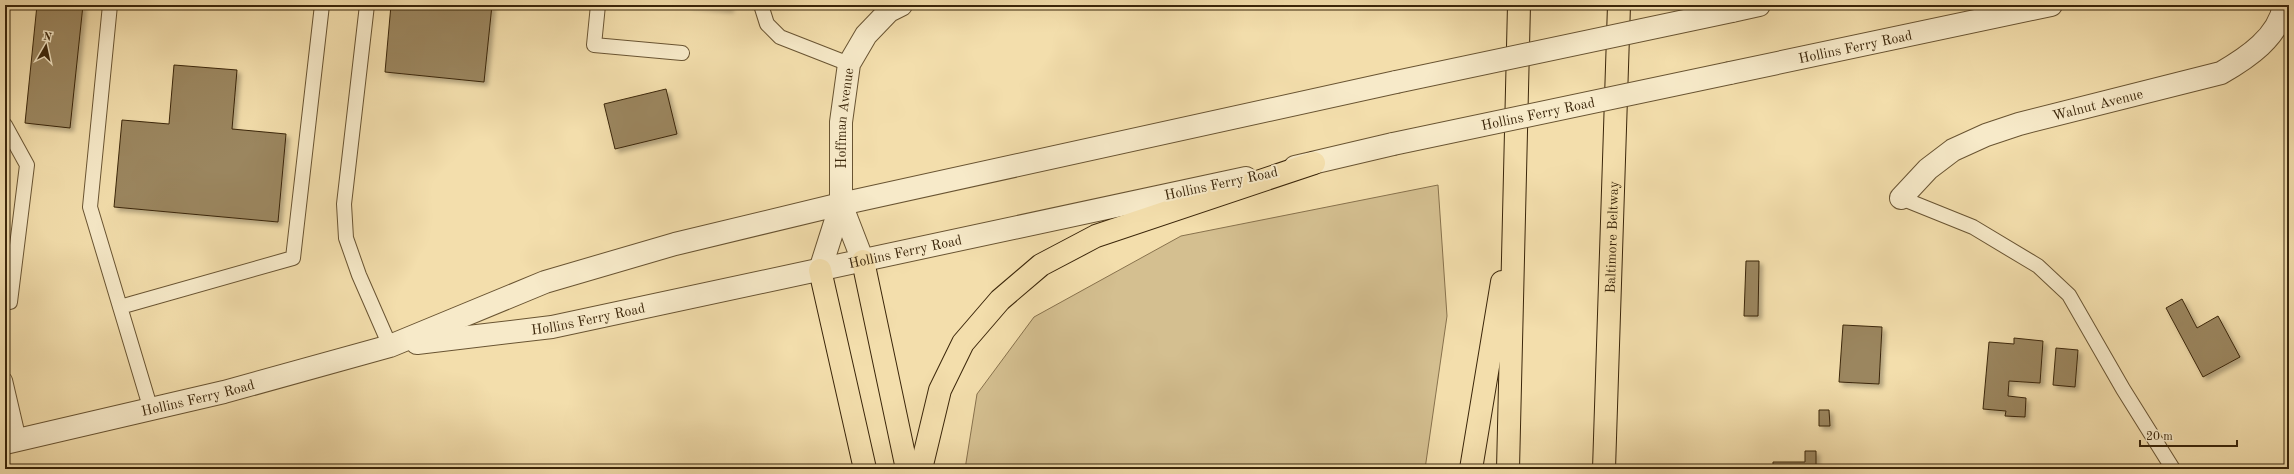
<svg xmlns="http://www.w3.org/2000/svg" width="2294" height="474" font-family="'Old Standard TT',serif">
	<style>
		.green { fill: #d4bf90; stroke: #88724d }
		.building { fill: #9b865e; stroke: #3b260a; filter: url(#shadow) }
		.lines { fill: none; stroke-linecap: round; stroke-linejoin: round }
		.service-casing { stroke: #695432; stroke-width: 16 }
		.minor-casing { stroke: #695432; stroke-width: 24 }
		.tertiary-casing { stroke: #695432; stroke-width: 24 }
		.motorway-casing { stroke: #3b260a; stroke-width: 24 }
		.service { stroke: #f7eac9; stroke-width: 14 }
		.minor { stroke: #f7eac9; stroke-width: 22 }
		.tertiary { stroke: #f7eac9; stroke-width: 22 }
		.motorway { stroke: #f3deac; stroke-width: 22 }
		.tertiary-bridge-casing { stroke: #695432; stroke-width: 24; stroke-linecap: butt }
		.tertiary-bridge { stroke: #f7eac9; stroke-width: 22 }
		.labels { text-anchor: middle; stroke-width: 4; stroke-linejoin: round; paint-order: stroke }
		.street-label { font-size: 14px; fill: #3b260a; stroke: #f7eac9 }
	</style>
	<defs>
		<filter id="shadow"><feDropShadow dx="3.5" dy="3.5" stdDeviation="2" flood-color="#0004"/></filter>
	</defs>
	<rect width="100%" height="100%" fill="#f3deac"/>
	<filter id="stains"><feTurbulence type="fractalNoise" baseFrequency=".005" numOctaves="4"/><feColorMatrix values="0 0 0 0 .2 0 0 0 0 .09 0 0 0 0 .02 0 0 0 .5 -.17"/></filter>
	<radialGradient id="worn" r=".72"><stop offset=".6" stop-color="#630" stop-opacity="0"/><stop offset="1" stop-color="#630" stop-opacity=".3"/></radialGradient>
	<!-- green -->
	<path class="green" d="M1438,185L1447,316L1425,469H965L977,394L1034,317L1181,236Z"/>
	<!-- building -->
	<path class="building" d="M37,5H83L70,128L25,123Z
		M391,5H492L484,82L385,72Z
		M689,5H730V9Z
		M174,65L237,70L232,129L286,134L278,222L114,207L122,120L169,124Z
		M666,89L677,134L615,149L604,104Z
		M1746,261H1759L1758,316H1744Z
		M2182,299L2197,328L2218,316L2240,357L2203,377L2166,308Z
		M1843,325L1882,327L1879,384L1839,382Z
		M2014,338L2043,341L2040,383L2009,381L2008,396L2026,398L2025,417L2005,416L2006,411L1983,409L1989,342L2014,344Z
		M2056,348L2078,350L2075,387L2053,385Z
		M1819,410H1829L1830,426H1819Z
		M1805,451H1816V469H1773V462H1805Z"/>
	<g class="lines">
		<!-- service casing -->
		<g class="service-casing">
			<path id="service" d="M110,5L90,207L151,410
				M367,5L344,204L346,238L359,275L390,346
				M598,5L594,45L682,53
				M761,5L767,24L780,37L849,64
				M5,125L27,165L10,302L5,303
				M1901,198L1973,227L2038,266L2069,295L2123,389L2173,469
				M120,307L293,258L322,5
				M5,380L19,440"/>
		</g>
		<!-- minor casing -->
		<g class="minor-casing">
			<g id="minor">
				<path id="s1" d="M1901,198L1928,169L1953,150L1986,135L2019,124L2221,73C2247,58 2279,37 2284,5"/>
				<path id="s2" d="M841,204V122L849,64L866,35L889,11L901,5"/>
			</g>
		</g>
		<!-- tertiary casing -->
		<g class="tertiary-casing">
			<g id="tertiary">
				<path d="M1732,11L1759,5"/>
				<path id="s3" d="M1730,73L2051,5"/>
				<path d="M1295,167L1393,144"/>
				<path d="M841,204L863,261"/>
				<path d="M820,270L841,204"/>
				<path id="s4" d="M417,343L552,327L1246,178"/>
				<path id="s5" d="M5,443L224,392L390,346L545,282L675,244L841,204L1396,82"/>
			</g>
		</g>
		<!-- motorway casing -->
		<g class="motorway-casing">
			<g id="motorway">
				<path d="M863,261L907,469"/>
				<path d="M820,270L865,469"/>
				<path d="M921,469L940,390L963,343L1000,300L1041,265L1096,236L1314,163"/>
				<path d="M1471,469L1502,282"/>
				<path d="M1508,469L1519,5"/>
				<path id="s6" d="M1604,469L1619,5"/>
			</g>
		</g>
		<!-- service -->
		<use href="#service" class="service"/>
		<!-- minor -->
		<use href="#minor" class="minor"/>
		<!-- tertiary -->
		<use href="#tertiary" class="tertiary"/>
		<!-- motorway -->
		<use href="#motorway" class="motorway"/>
		<!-- tertiary-bridge casing -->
		<g class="tertiary-bridge-casing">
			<g id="tertiary-bridge">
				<path d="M1396,82L1732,11"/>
				<path id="s7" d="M1393,144L1730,73"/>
			</g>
		</g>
		<!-- tertiary-bridge -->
		<use href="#tertiary-bridge" class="tertiary-bridge"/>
	</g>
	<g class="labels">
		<!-- street labels -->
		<g class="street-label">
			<text dy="5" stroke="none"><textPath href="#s3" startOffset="128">Hollins Ferry Road</textPath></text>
			<text dy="5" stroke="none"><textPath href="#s1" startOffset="223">Walnut Avenue</textPath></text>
			<text dy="5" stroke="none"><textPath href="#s7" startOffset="148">Hollins Ferry Road</textPath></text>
			<text dy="5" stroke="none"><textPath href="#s2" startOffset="86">Hoffman Avenue</textPath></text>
			<text transform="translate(1221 183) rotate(-12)" y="5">Hollins Ferry Road</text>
			<text dy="5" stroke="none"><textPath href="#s6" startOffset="232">Baltimore Beltway</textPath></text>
			<text dy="5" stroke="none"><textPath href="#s4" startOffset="497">Hollins Ferry Road</textPath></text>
			<text dy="5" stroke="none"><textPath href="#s4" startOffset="173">Hollins Ferry Road</textPath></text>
			<text dy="5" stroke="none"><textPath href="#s5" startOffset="198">Hollins Ferry Road</textPath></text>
		</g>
	</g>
	<!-- margin -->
	<rect width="2294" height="474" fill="none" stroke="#f3deac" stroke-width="20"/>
	<rect x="6" y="6" width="2282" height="462" fill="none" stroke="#3b260a" stroke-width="2"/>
	<rect x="10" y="10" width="2274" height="454" fill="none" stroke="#3b260a"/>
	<!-- north arrow -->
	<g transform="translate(46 46) rotate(9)" stroke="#f7eac9" stroke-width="3" paint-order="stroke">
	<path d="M0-3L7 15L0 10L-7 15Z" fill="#3b260a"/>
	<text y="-6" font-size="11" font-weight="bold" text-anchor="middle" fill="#3b260a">N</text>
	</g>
	<!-- scale -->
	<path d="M2140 440v6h97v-6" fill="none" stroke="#3b260a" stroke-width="2"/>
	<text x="2146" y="440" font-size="12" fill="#3b260a" stroke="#f7eac9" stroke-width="3" paint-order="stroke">20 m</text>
	<rect width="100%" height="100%" filter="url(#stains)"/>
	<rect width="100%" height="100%" fill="url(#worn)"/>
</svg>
